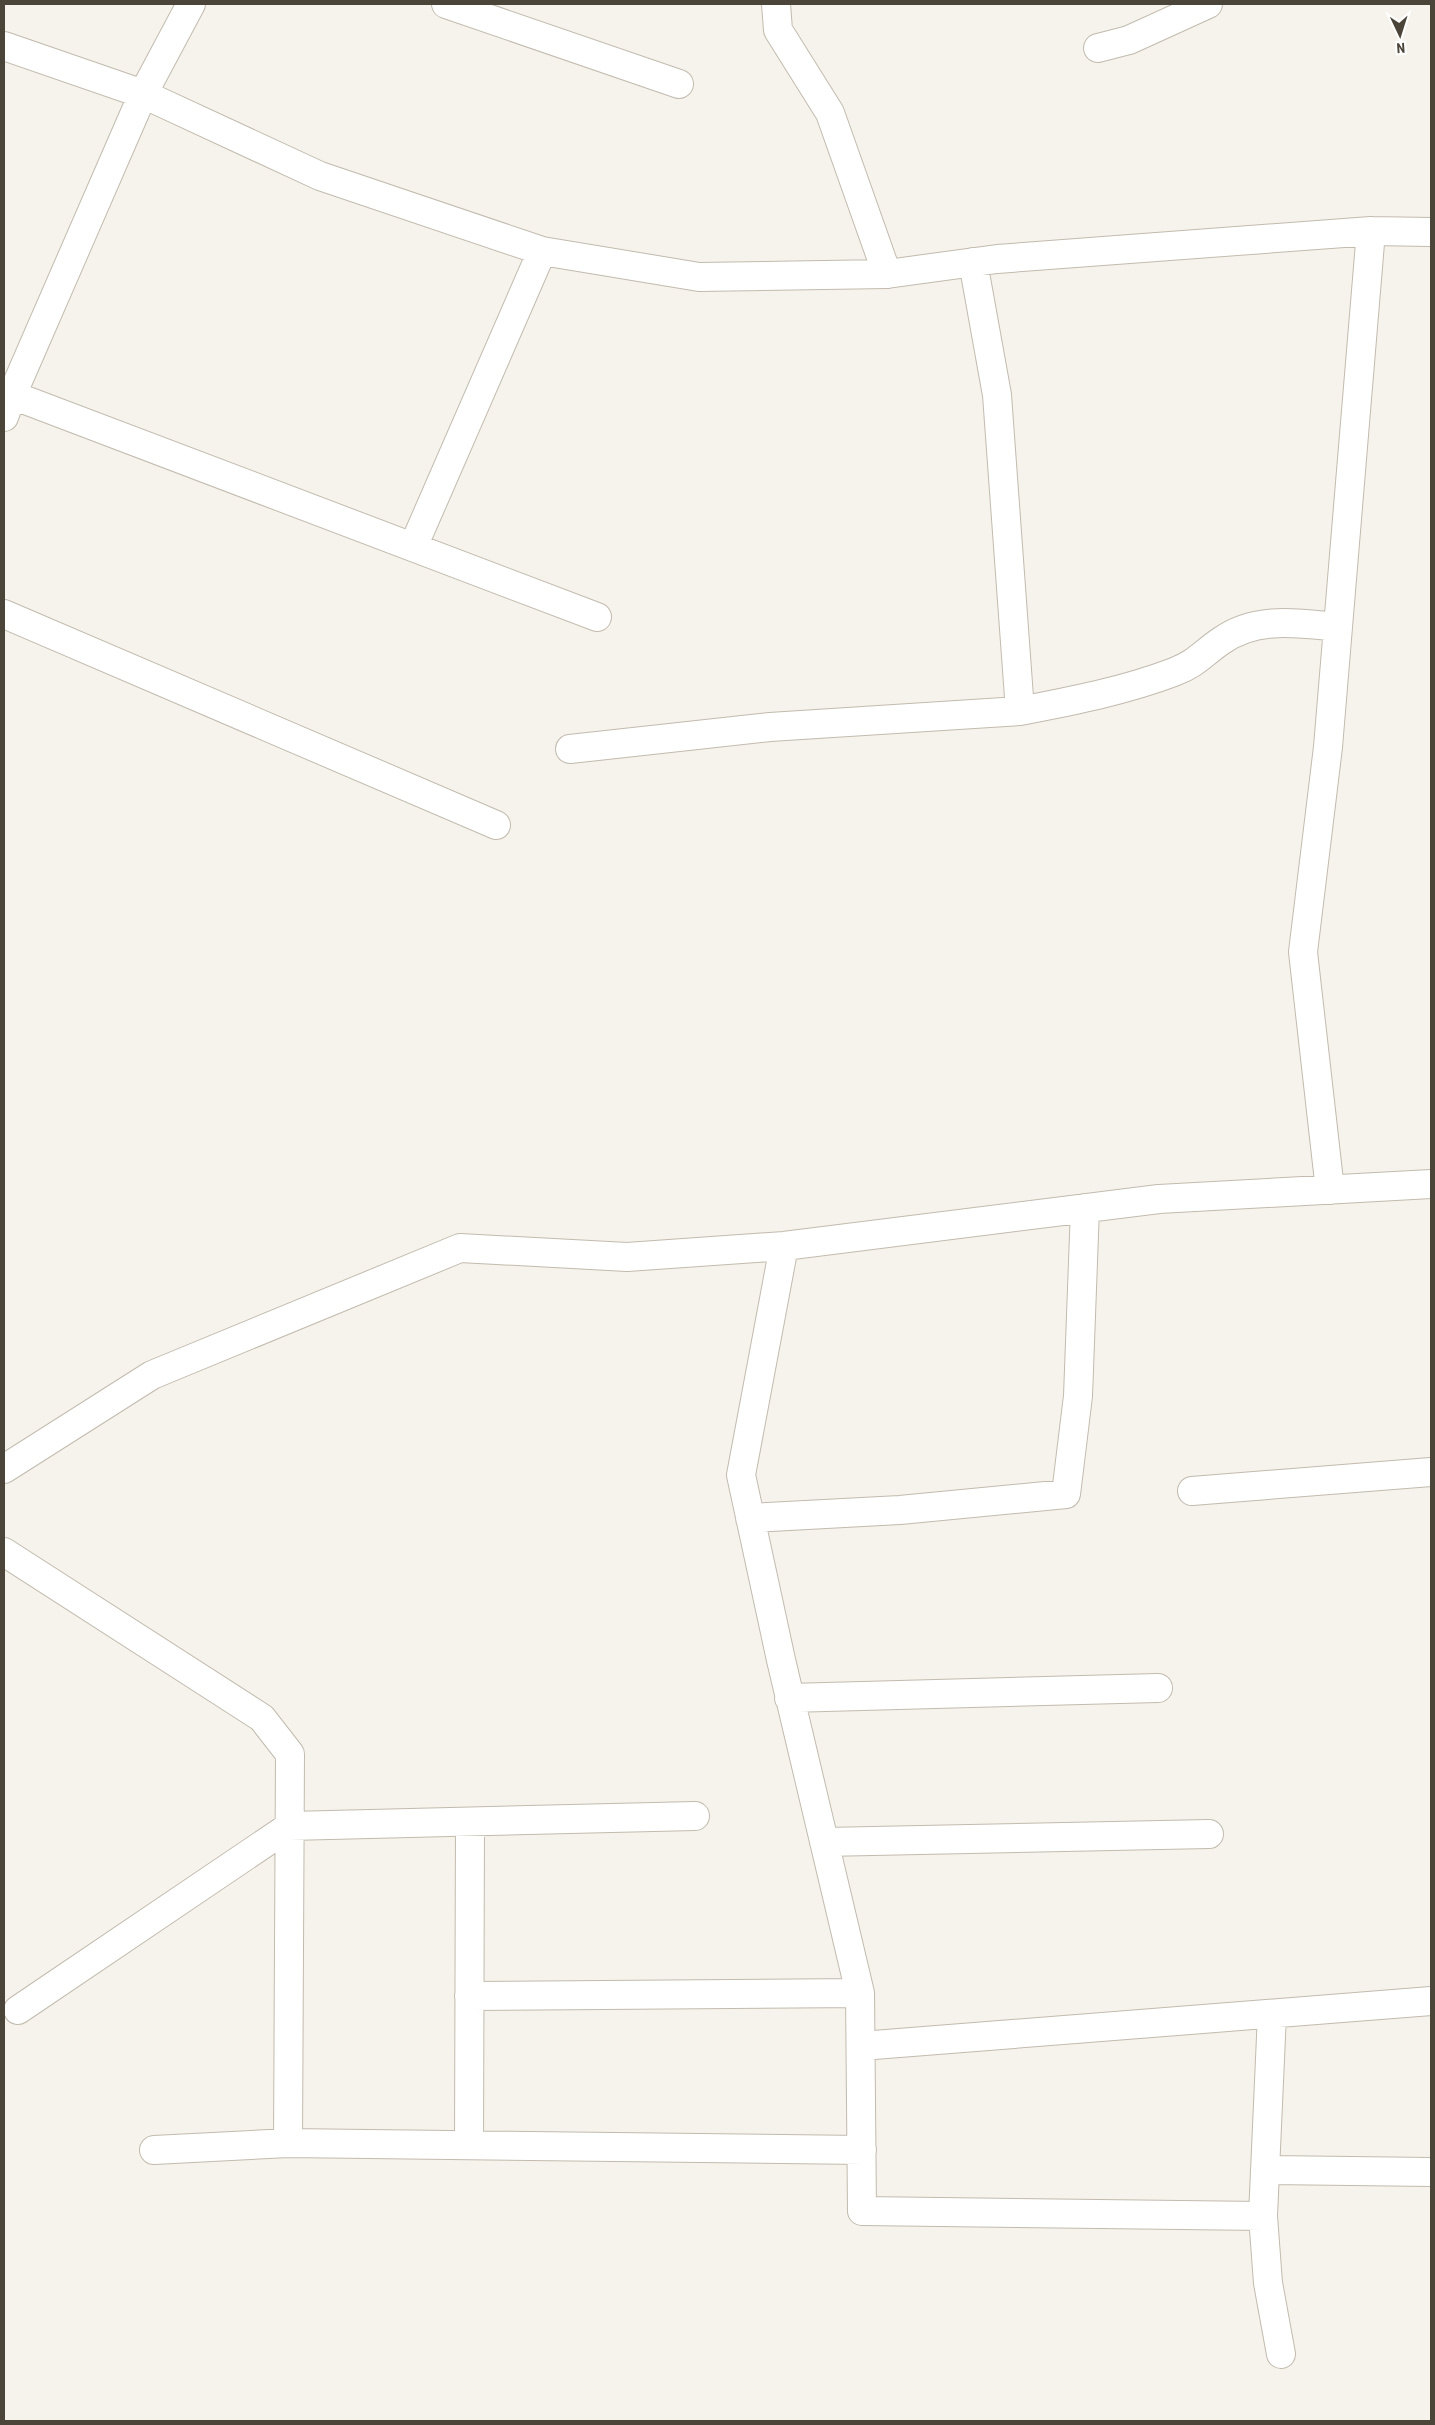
<svg xmlns="http://www.w3.org/2000/svg" width="1435" height="2425" font-family="'Roboto Condensed',sans-serif">
	<style>
		.lines { fill: none; stroke-linecap: round; stroke-linejoin: round }
		.minor-casing { stroke: #c2bbae; stroke-width: 30 }
		.minor { stroke: #fff; stroke-width: 28 }
	</style>
	<rect width="100%" height="100%" fill="#f6f3ec"/>
	<g class="lines">
		<!-- minor casing -->
		<g class="minor-casing">
			<path id="minor" d="M446,4L679,84
				M776,4L778,30L830,113L887,274
				M4,46L143,94L320,176L542,251L699,277L887,274L997,259L1371,231L1431,232
				M1098,48L1129,40L1208,4
				M4,392L12,395L143,94L191,4
				M4,417L12,395L597,617
				M413,547L542,251
				M4,614L496,825
				M1020,711C1072,701 1124,691 1174,672C1197,663 1202,654 1221,641C1256,616 1297,623 1338,627
				M570,749L770,727L1020,711L997,395L973,262
				M1330,1190L1303,952L1328,747L1371,231
				M784,1246L741,1475L781,1660L860,1993L862,2211L1263,2216
				M4,1469L152,1375L460,1248L627,1257L784,1246L1159,1199L1431,1184
				M1192,1491L1431,1472
				M750,1518L900,1510L1066,1494L1078,1396L1085,1208
				M4,1552L262,1718L290,1754L288,2143
				M789,1698L1158,1688
				M824,1842L1209,1834
				M469,1996L860,1993
				M18,2010L290,1826L695,1816
				M1272,2014L1263,2216L1268,2283L1281,2354
				M861,2046L1431,2001
				M469,2145L470,1822
				M154,2150L288,2143L862,2150
				M1265,2170L1431,2172"/>
		</g>
		<!-- minor -->
		<use href="#minor" class="minor"/>
	</g>
	<!-- border -->
	<rect width="1435" height="2425" fill="none" stroke="#4b4439" stroke-width="10"/>
	<!-- north arrow -->
	<g transform="translate(1400 35) rotate(176)" stroke="#ffffff" stroke-width="4" paint-order="stroke">
	<path d="M0-4L9 19L0 12L-9 19Z" fill="#4b4439"/>
	<text y="-8" font-size="14" font-weight="bold" text-anchor="middle" fill="#4b4439">N</text>
	</g>
</svg>
